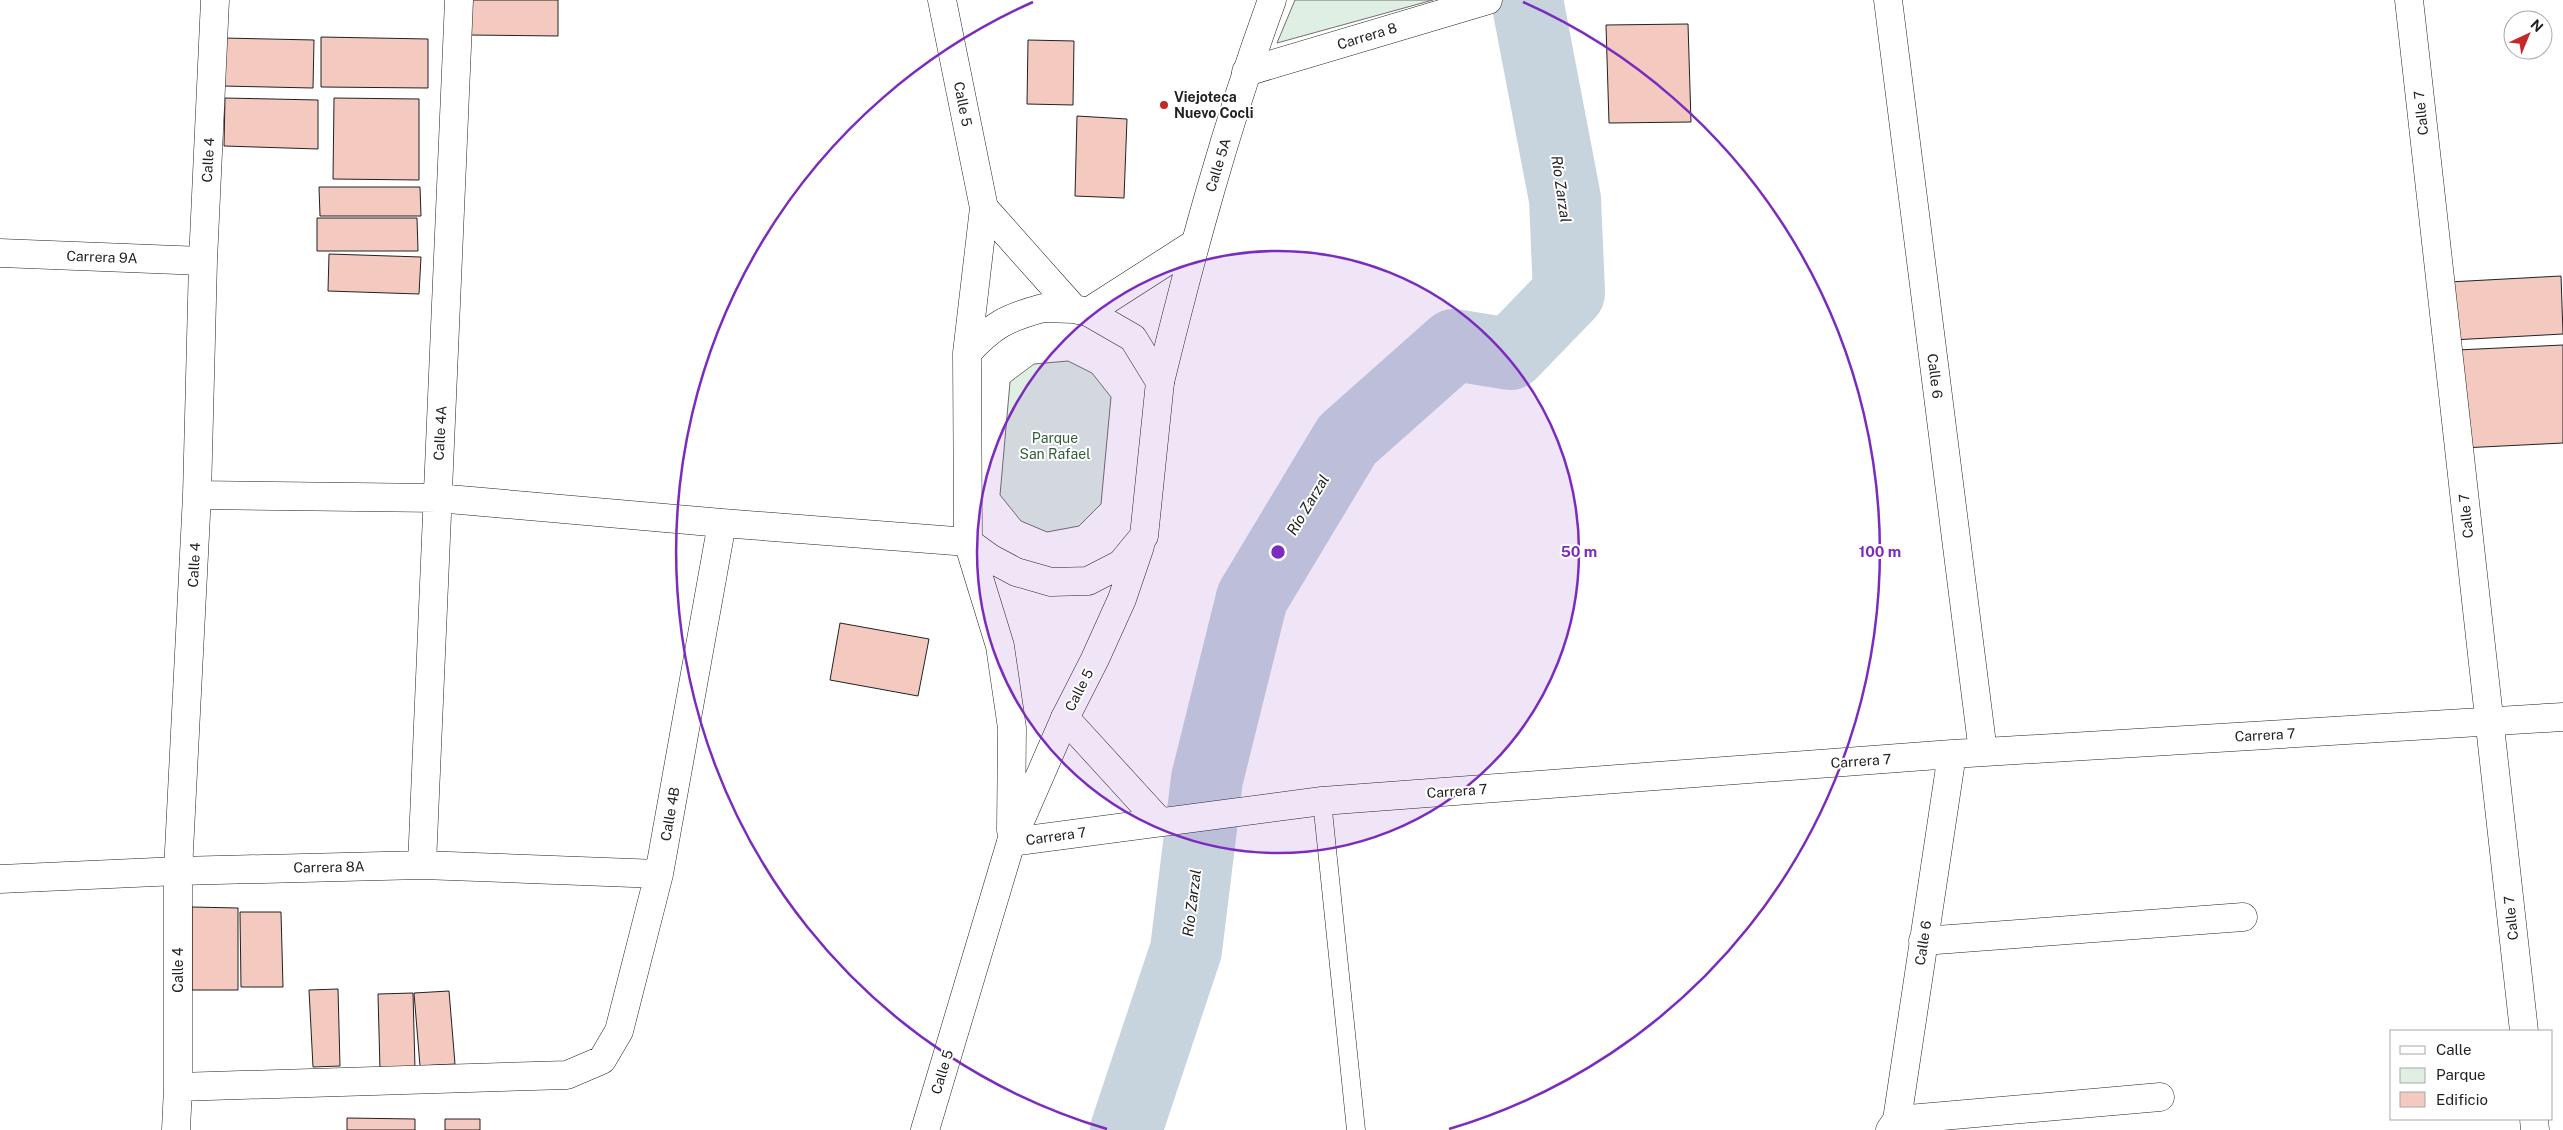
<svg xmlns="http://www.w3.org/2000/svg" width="2563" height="1130" font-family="'Public Sans',sans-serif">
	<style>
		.green { fill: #e0efe3; stroke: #6f6f6f }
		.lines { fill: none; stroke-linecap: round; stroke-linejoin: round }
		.river { stroke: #c7d3dd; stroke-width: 72 }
		.building { fill: #f3c9c0; stroke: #222 }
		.service-casing { stroke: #222; stroke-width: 19 }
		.minor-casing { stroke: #222; stroke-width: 29 }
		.tertiary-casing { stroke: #222; stroke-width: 29 }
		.secondary-casing { stroke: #222; stroke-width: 29 }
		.service { stroke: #fff; stroke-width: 18 }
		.minor { stroke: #fff; stroke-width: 28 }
		.tertiary { stroke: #fff; stroke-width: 28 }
		.secondary { stroke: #fff; stroke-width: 28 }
		.ring { fill: none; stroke: #7b2cbf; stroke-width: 2.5 }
		.poi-dot { fill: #c62828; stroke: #fff; stroke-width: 2 }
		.labels { text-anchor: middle; stroke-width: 4; stroke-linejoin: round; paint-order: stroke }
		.street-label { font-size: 14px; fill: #222; stroke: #fff }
		.poi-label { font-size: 14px; font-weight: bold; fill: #222; stroke: #fff; text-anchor: start }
		.park-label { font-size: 14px; fill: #2f5e38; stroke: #fff }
		.water-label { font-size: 15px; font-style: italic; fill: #222; stroke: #fff }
		.centre { fill: #7b2cbf; stroke: #fff; stroke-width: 2.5 }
		.ring-label { font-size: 15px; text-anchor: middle; font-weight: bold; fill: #7b2cbf; stroke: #fff; stroke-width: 4; stroke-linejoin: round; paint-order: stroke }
	</style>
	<rect width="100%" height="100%" fill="#fff"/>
	<!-- green -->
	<path class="green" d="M1295,0H1433L1277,43Z
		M1068,361L1092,373L1111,397L1101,504L1079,526L1047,532L1021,521L1000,495L1010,382L1034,364Z"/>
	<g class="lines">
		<!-- river -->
		<path class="river" d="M1126,1130L1186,950L1207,779L1252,598L1347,440L1454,345L1510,354L1569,293L1565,199L1527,0"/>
	</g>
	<!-- building -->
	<path class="building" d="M471,0H558V36L470,35Z
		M1688,24L1691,122L1609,123L1606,25Z
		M321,37L428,39V88L321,87Z
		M223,38L314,40L313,88L222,86Z
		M1028,40L1074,41L1073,105L1027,104Z
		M225,98L318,100V149L224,146Z
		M334,98L419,99V180L333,179Z
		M1077,116L1127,119L1124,198L1075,196Z
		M319,187H420L421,216H320Z
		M317,218H417L418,251H317Z
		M329,254L421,257L419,294L328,291Z
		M2561,276L2563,334L2452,340L2449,282Z
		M2563,345V443L2462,448L2457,350Z
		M840,623L929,639L918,696L830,680Z
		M192,907L238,908V990H192Z
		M240,912H281L283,987H241Z
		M338,989L340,1066L313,1067L309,990Z
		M449,991L455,1064L420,1066L414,993Z
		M413,993L415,1069L380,1070L378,994Z
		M347,1118L415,1119V1130H347Z
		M445,1119H480V1130H445Z"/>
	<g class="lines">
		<!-- service casing -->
		<g class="service-casing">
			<path id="service" d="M1322,801L1356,1130"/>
		</g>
		<!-- minor casing -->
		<g class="minor-casing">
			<path id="minor" d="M1888,0L1983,752
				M2409,0L2524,1031
				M1246,72L1488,0
				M0,253L203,261
				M197,495L437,498L722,523L968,542
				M1065,718L1160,822
				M1011,842L1322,801L1952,754L2563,717
				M422,865L459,0
				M0,879L178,871L422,865L659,874
				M1923,941L2243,917
				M178,1087L567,1075L602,1060L619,1031L659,874L722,523
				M2534,1119L2535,1130
				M1897,1120L2160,1097
				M176,1130L178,1087V871L197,495L203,261L215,0
				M1890,1130L1897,1120L1952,754"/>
		</g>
		<!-- tertiary casing -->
		<g class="tertiary-casing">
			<path id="tertiary" d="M1088,312L1194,244
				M1160,382C1192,251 1226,126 1272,0"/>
		</g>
		<!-- secondary casing -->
		<g class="secondary-casing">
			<path id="secondary" d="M942,0L984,208L967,353
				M984,208L1074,309
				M1043,308L1074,309L1088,312L1133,338L1160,382L1144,536L1121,564L1088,581L1051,582L1016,572L990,558L968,542L967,353C993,325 1006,318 1043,308Z
				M968,542L1000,646L1012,728L1011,830
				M925,1130L1011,842L1065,718L1095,659L1122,599L1140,546"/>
		</g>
		<!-- service -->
		<use href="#service" class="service"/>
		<!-- minor -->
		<use href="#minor" class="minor"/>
		<!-- tertiary -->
		<use href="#tertiary" class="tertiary"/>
		<!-- secondary -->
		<use href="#secondary" class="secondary"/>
	</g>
	<!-- distance rings -->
	<circle cx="1278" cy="552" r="301" fill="#7b2cbf" fill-opacity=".12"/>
	<g class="ring">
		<circle cx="1278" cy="552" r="301"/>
		<path d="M1107 1129A602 602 0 0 1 1033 2M1523 2A602 602 0 0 1 1449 1129"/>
	</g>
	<!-- markers -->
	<circle class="poi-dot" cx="1164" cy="105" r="5"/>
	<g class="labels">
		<!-- street labels -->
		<g class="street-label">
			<text transform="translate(1367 36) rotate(-17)" y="5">Carrera 8</text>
			<text transform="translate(963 104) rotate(79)" y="5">Calle 5</text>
			<text transform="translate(2421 113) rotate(-96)" y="5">Calle 7</text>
			<text transform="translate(208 160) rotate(-87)" y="5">Calle 4</text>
			<text transform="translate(1218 165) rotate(-73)" y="5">Calle 5A</text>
			<text transform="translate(102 257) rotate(2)" y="5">Carrera 9A</text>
			<text transform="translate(1935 376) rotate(83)" y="5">Calle 6</text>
			<text transform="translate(440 433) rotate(-87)" y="5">Calle 4A</text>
			<text transform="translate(2466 516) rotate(-96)" y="5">Calle 7</text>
			<text transform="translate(194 565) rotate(-87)" y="5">Calle 4</text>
			<text transform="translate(1079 690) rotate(-63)" y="5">Calle 5</text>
			<text transform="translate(2265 735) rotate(-3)" y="5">Carrera 7</text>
			<text transform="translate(1861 761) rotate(-4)" y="5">Carrera 7</text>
			<text transform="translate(1457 791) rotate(-4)" y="5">Carrera 7</text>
			<text transform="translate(670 814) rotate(-80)" y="5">Calle 4B</text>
			<text transform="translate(1056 836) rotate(-8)" y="5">Carrera 7</text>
			<text transform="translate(329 867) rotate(-1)" y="5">Carrera 8A</text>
			<text transform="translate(2511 918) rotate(-96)" y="5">Calle 7</text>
			<text transform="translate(1923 943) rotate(-81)" y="5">Calle 6</text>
			<text transform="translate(178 970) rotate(-90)" y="5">Calle 4</text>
			<text transform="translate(942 1072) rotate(-73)" y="5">Calle 5</text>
		</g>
		<!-- poi labels -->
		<g class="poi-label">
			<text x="1174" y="102">Viejoteca<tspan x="1174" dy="16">Nuevo Cocli</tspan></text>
		</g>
		<!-- park labels -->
		<g class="park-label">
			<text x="1055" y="443">Parque<tspan x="1055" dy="16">San Rafael</tspan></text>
		</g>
		<!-- water labels -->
		<g class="water-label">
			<text transform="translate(1561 189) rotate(82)" y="5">Río Zarzal</text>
			<text transform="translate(1308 505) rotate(-59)" y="5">Río Zarzal</text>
			<text transform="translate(1192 903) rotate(-83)" y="5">Río Zarzal</text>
		</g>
	</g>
	<circle cx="1278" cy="552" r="8" class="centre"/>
	<g class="ring-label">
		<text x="1579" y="557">50 m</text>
		<text x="1880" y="557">100 m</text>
	</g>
	<!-- legend -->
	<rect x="2390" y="1030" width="162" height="90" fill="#ffffff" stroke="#a7a7a7"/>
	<rect x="2400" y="1046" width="25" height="8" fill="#ffffff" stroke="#a7a7a7"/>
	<text x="2436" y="1055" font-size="15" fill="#222222">Calle</text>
	<rect x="2400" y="1068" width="25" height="15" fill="#e0efe3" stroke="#a7a7a7"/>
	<text x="2436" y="1080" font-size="15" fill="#222222">Parque</text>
	<rect x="2400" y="1092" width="25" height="15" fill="#f3c9c0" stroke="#a7a7a7"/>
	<text x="2436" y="1105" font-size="15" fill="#222222">Edificio</text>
	<!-- north arrow -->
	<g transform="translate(2528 35) rotate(44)"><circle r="24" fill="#ffffff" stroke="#a7a7a7"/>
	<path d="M0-4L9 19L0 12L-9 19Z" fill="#c62828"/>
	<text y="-8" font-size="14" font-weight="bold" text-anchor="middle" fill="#222222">N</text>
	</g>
</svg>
